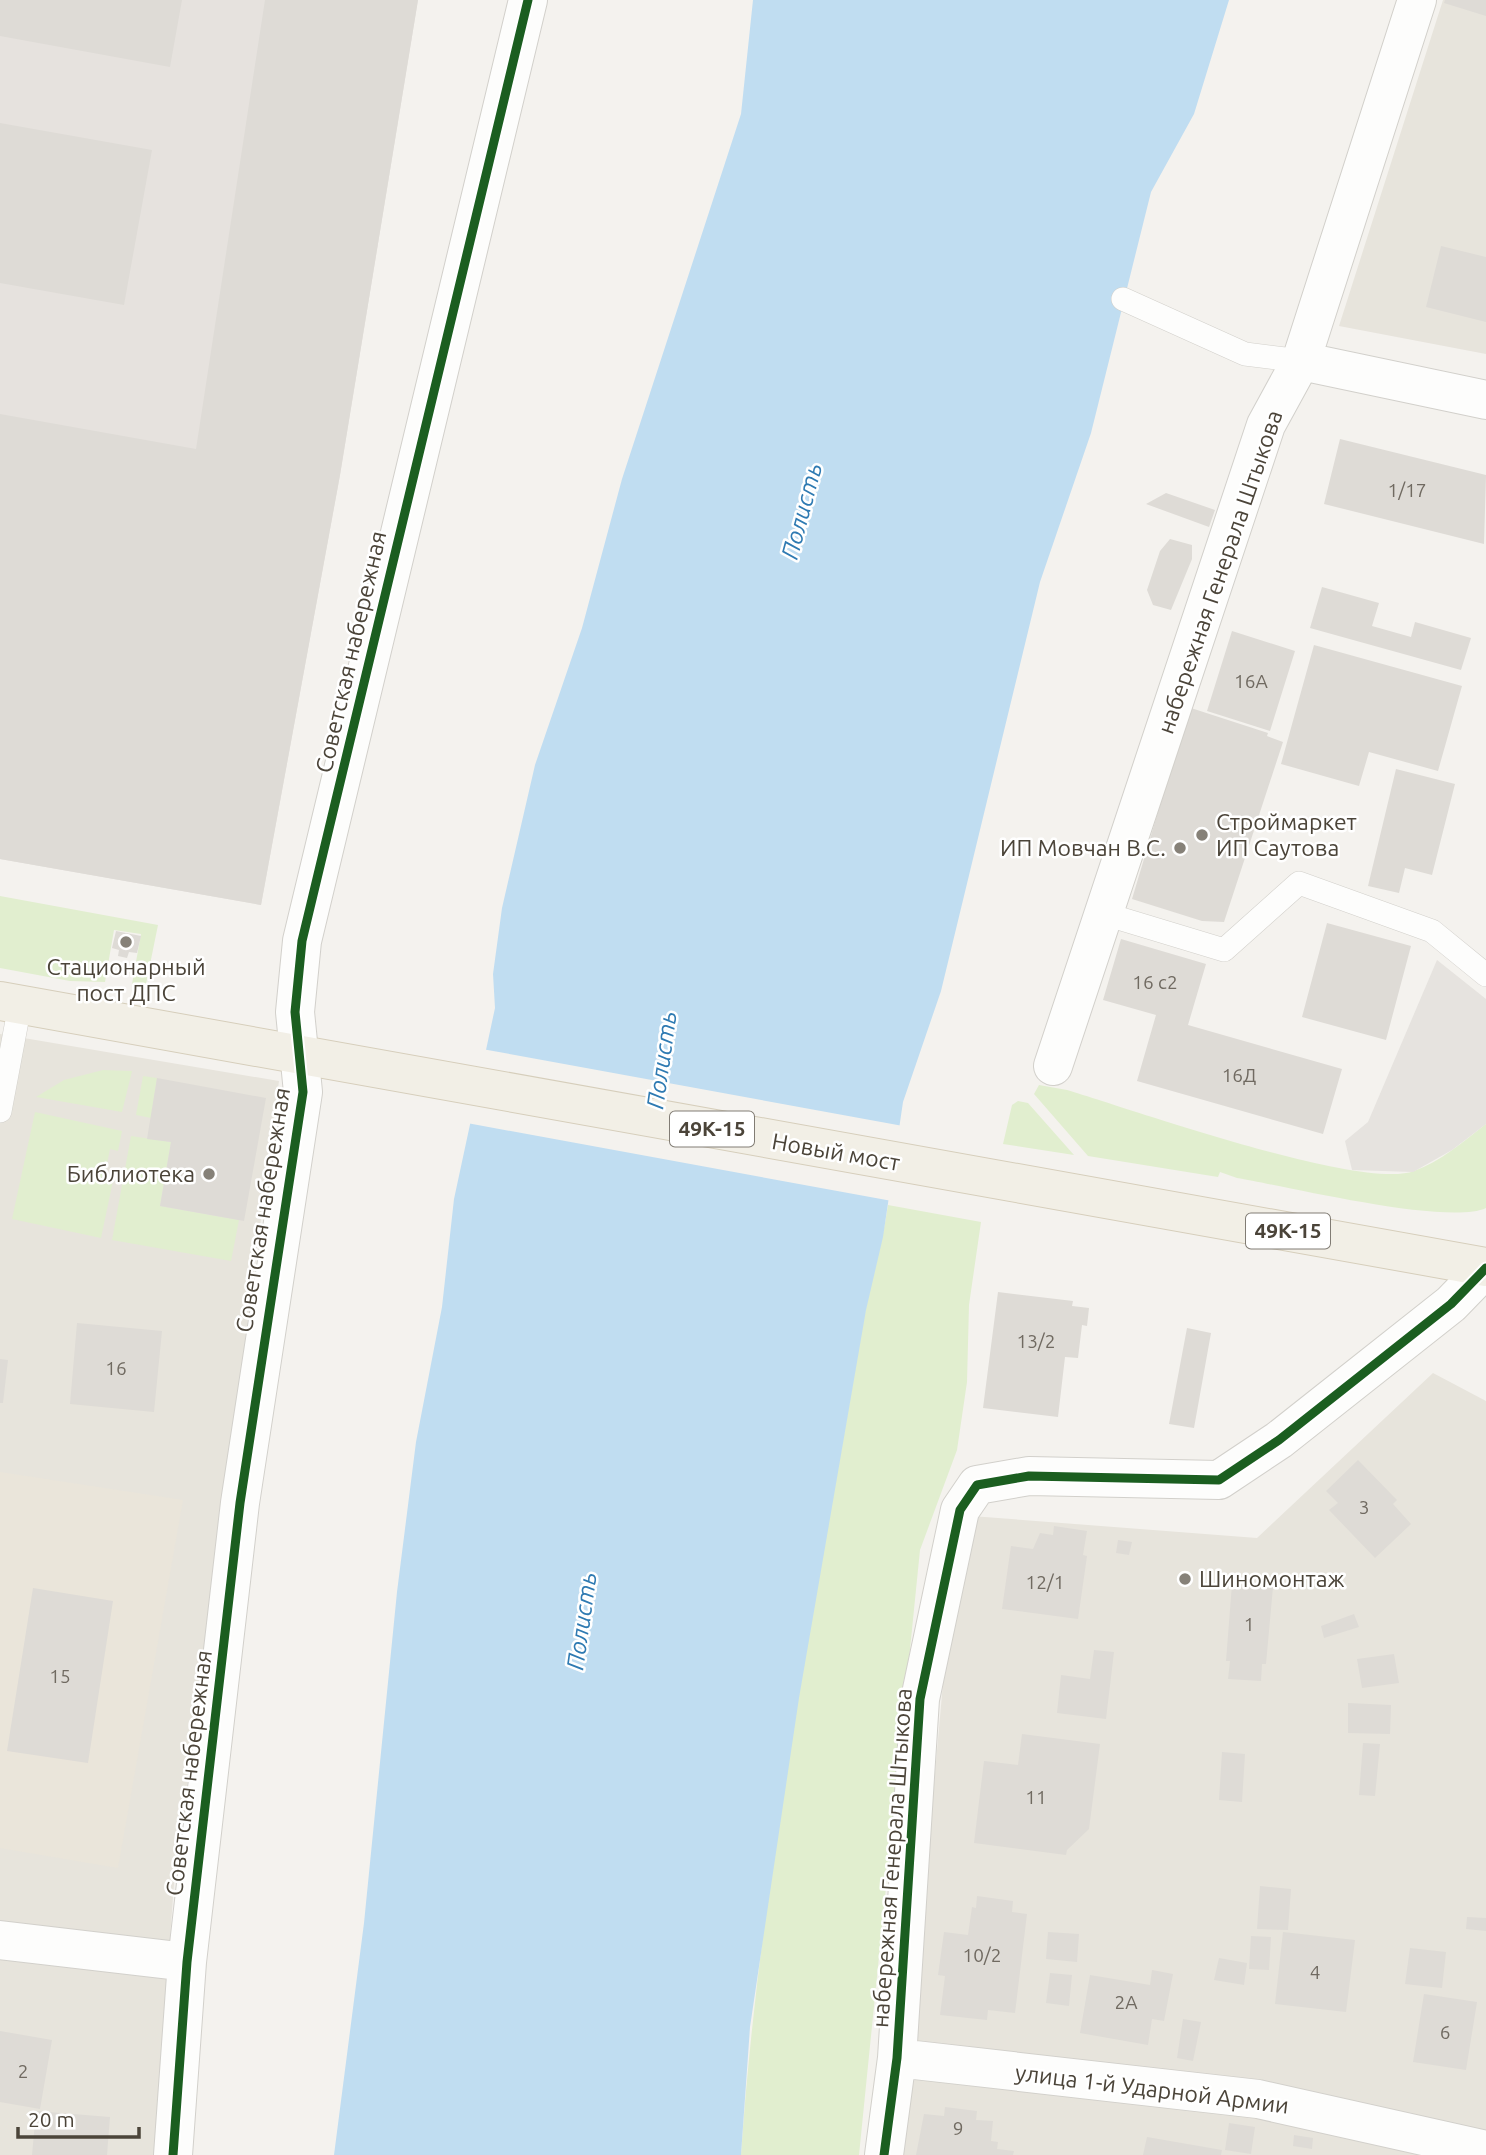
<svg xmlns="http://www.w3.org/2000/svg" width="1486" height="2155" font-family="Ubuntu,sans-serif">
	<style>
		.residential { fill: #e7e4dc }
		.industrial { fill: #e6e2de }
		.education { fill: #eae5da }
		.green { fill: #e1eecf }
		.parking { fill: #e6e3df }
		.water { fill: #c0ddf1 }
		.pier { fill: #f4f2ee }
		.building { fill: #dedbd6 }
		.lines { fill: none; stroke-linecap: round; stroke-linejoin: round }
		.lane-casing { stroke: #d2d0cb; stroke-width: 24 }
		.street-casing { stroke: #d2d0cb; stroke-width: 40 }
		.primary-casing { stroke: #d6cebb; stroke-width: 40 }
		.lane { stroke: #fdfdfc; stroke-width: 23 }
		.street { stroke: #fdfdfc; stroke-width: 38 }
		.primary { stroke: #f2efe6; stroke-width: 38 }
		.cycleway-casing { stroke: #fff; stroke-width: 13 }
		.cycleway { stroke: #1b5e20; stroke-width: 9 }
		.poi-dot { fill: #868178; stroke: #fff; stroke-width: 2.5 }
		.labels { text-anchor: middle; stroke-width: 5; stroke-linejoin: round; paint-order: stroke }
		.number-label { font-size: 19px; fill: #706a61 }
		.shield { fill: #fff; stroke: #817c74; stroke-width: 2 }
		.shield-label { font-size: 21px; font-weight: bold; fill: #4b4439 }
		.street-label { font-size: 23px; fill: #4b4439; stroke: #fff }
		.poi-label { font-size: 23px; fill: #4b4439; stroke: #fff; text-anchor: start }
		.water-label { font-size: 24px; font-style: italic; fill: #2e7ab2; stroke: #fff }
	</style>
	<rect width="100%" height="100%" fill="#f4f2ee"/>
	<!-- residential -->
	<path class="residential" d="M1443,0H1486V354L1339,326Z
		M0,1034L279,1081L174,1884L154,2155H0Z
		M1433,1373L1486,1401V2155H901L958,1515L1257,1538Z"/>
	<!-- industrial -->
	<path class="industrial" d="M0,0H418L340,475L261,905L0,859Z"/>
	<!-- education -->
	<path class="education" d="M0,1472L183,1500L118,1868L0,1848Z"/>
	<!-- green -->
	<path class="green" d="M0,896L158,925L146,984H132L141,934L114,930L105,982L70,981L0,968Z
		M103,1070L132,1071L122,1112L36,1097L64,1080Z
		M143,1076L157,1078L151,1118L136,1115Z
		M1039,1085L1067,1090C1131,1109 1362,1191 1414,1171C1440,1162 1464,1141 1486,1124V1208C1448,1226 1286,1186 1237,1178L1220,1172L1218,1177L1088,1156L1034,1094Z
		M1018,1101L1028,1103L1074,1155L1003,1144L1012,1105Z
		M35,1112L122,1131L118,1151L110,1149L105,1174L114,1176L101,1238L12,1219Z
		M131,1136L171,1142L160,1206L239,1220L231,1261L112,1240Z
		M888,1205L981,1222L969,1305L967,1382L957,1450L920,1550L859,2155H741C760,1878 816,1603 862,1329C869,1287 882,1247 888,1205Z"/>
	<!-- parking -->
	<path class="parking" d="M1437,960L1486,999V1124L1452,1150L1413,1172L1352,1170L1345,1141L1368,1122Z"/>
	<!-- water -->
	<path class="water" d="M753,0H1229L1194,114L1151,192L1091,433L1040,582L941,991L903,1102L883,1237L866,1310L799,1698L750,2027L741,2155H334L364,1923L397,1592L416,1442L442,1307L454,1199L495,1008L493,974L502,908L535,765L582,628L622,479L741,114Z"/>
	<!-- pier -->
	<path class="pier" d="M482,1049L903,1126L892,1201L467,1123Z"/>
	<!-- building -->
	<path class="building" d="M0,0H182L170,67L0,36Z
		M265,0H418L340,475L261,905L0,859V414L196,449Z
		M1445,0H1486V16L1444,3Z
		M0,123L152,150L124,305L0,283Z
		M1441,246L1486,257V322L1426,307Z
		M1340,439L1486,475L1484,544L1324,504Z
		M1166,493L1215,510L1209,527L1146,504Z
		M1170,539L1192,545V559L1171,610L1153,605L1147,590L1160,551Z
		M1322,587L1379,603L1372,626L1411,637L1415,622L1471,638L1461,670L1310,628Z
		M1232,631L1295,651L1270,731L1207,711Z
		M1314,645L1462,686L1438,771L1369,752L1359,786L1281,764Z
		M1191,708L1268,733L1267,736L1283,742L1224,922L1202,921L1132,899L1158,812L1151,810Z
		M1396,769L1455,784L1432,875L1405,868L1399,893L1368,886Z
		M1327,923L1411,946L1386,1040L1302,1017Z
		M116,931L141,936L137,953L129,952L127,958L118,956L119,950L112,948Z
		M1121,939L1206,964L1188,1025L1342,1069L1323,1134L1137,1081L1156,1015L1103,1000Z
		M157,1078L266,1098L244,1221L160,1206L171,1142L147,1139Z
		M998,1292L1073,1301L1072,1306L1089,1308L1087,1326L1082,1325L1078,1358L1065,1357L1058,1417L983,1408Z
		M77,1323L162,1331L154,1412L70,1404Z
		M1187,1328L1211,1333L1194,1428L1169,1424Z
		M0,1359L8,1360L3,1403H0Z
		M1358,1460L1397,1500L1393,1504L1411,1524L1375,1558L1329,1510L1338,1503L1326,1491Z
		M1054,1526L1087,1531L1083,1555L1087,1556L1078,1619L1002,1609L1011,1546L1033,1549L1040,1533L1053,1535Z
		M1118,1540L1132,1542L1129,1555L1116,1553Z
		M1232,1584L1273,1587L1266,1664H1262L1261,1681L1228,1679L1230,1661H1226Z
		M33,1588L113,1601L88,1763L7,1751Z
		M1354,1614L1359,1627L1324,1638L1321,1626Z
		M1094,1650L1114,1652L1106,1719L1057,1713L1061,1675L1090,1679Z
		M1394,1654L1399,1683L1362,1688L1357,1659Z
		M1348,1703L1391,1705L1390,1734L1348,1733Z
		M1022,1734L1100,1744L1089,1829L1067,1850L1066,1855L974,1843L984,1761L1018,1765Z
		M1363,1743L1380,1744L1375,1796L1359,1795Z
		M1222,1752L1245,1754L1242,1802L1219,1800Z
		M1260,1886L1291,1889L1288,1930L1257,1929Z
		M977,1896L1013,1901L1012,1912L1027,1914L1015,2013L988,2010L987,2020L940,2015L945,1976L938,1975L944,1932L968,1935L972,1907L976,1908Z
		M1467,1917L1486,1918V1931L1466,1929Z
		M1048,1932L1079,1934L1077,1962L1046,1959Z
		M1283,1932L1355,1940L1346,2012L1275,2004Z
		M1251,1936L1271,1937L1269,1970L1249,1969Z
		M1410,1948L1446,1952L1442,1988L1405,1984Z
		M1219,1958L1247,1963L1244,1985L1214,1980Z
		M1152,1970L1173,1974L1164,2021L1152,2019L1148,2045L1080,2033L1090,1975L1150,1985Z
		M1050,1973L1072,1975L1069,2006L1046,2003Z
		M1424,1994L1477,2002L1466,2070L1413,2062Z
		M1183,2019L1201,2022L1193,2061L1177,2058Z
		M0,2031L52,2040L40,2109L0,2102Z
		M945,2107L977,2111L976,2120L993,2121L991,2141L998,2142L997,2149L1014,2151L1013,2155H916L924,2114L944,2116Z
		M36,2111L110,2117L107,2155H32Z
		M1229,2123L1255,2127L1251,2154L1225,2150Z
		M1294,2135L1313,2138L1312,2149L1293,2146Z
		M1147,2137L1222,2150L1221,2155H1143Z"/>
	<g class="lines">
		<!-- lane casing -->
		<g class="lane-casing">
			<path id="lane" d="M1123,299L1245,354L1301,361
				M1105,914L1224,950L1299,883L1432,931L1486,975
				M0,1111L20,1005"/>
		</g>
		<!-- street casing -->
		<g class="street-casing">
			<path id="street" d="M1301,361L1486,400
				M1053,1066L1266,425L1301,361L1417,0
				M0,1940L187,1962
				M897,2058L1258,2099L1486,2150
				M173,2155L187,1962L240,1503L303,1092L295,1012L302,941L528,0
				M884,2155L897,2058L920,1699L960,1510L977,1485L1029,1476L1219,1480L1279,1440L1451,1304L1486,1268"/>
		</g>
		<!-- primary casing -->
		<g class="primary-casing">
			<path id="primary" d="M0,1001L1486,1267"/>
		</g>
		<!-- lane -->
		<use href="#lane" class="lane"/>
		<!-- street -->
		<use href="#street" class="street"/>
		<!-- primary -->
		<use href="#primary" class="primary"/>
		<!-- cycleway casing -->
		<g class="cycleway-casing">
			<path id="cycleway" d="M173,2155L187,1962L240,1503L303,1092L295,1012L302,941L528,0
				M884,2155L897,2058L920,1699L960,1510L977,1485L1029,1476L1219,1480L1279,1440L1451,1304L1486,1268"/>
		</g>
		<!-- cycleway -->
		<use href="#cycleway" class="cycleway"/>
	</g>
	<!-- markers -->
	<g class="poi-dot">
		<circle cx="1202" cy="835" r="7"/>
		<circle cx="1180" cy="848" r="7"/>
		<circle cx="126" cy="942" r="7"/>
		<circle cx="209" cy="1174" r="7"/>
		<circle cx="1185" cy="1579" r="7"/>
	</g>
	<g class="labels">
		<!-- number labels -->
		<g class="number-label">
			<text x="1407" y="497">1/17</text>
			<text x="1251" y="688">16А</text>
			<text x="1155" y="989">16 с2</text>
			<text x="1239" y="1082">16Д</text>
			<text x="1036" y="1348">13/2</text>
			<text x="116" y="1375">16</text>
			<text x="1364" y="1514">3</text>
			<text x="1045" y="1589">12/1</text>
			<text x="1249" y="1631">1</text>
			<text x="60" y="1683">15</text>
			<text x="1036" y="1804">11</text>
			<text x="982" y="1962">10/2</text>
			<text x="1315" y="1979">4</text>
			<text x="1126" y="2009">2А</text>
			<text x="1445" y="2039">6</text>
			<text x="23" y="2078">2</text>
			<text x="958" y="2135">9</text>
		</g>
		<!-- shield labels -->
		<g class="shield">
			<rect x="670" y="1111.5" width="84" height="35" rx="5"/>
			<rect x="1246" y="1213.5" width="84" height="35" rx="5"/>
		</g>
		<g class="shield-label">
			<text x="712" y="1136">49К-15</text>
			<text x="1288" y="1238">49К-15</text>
		</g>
		<!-- street labels -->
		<g class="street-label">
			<text transform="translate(1220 572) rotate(-71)" y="8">набережная Генерала Штыкова</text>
			<text transform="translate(351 652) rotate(-77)" y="8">Советская набережная</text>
			<text transform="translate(836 1152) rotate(10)" y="8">Новый мост</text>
			<text transform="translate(263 1210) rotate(-81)" y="8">Советская набережная</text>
			<text transform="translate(189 1773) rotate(-83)" y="8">Советская набережная</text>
			<text transform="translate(892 1858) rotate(-86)" y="8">набережная Генерала Штыкова</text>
			<text transform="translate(1152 2089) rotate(7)" y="8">улица 1-й Ударной Армии</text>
		</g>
		<!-- poi labels -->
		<g class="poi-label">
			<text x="1216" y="830">Строймаркет<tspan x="1216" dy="26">ИП Саутова</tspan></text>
			<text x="1166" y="856" text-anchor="end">ИП Мовчан В.С.</text>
			<text x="126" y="975" text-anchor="middle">Стационарный<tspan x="126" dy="26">пост ДПС</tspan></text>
			<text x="195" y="1182" text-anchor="end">Библиотека</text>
			<text x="1199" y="1587">Шиномонтаж</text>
		</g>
		<!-- water labels -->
		<g class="water-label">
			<text transform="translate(802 511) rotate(-75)" y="8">Полисть</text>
			<text transform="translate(662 1060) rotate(-82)" y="8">Полисть</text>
			<text transform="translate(582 1621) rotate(-82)" y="8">Полисть</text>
		</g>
	</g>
	<!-- scale -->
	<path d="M18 2127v10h121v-10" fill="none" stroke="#4b4439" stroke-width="3.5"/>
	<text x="28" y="2127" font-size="21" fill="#4b4439" stroke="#ffffff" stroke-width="5" paint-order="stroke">20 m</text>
</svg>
